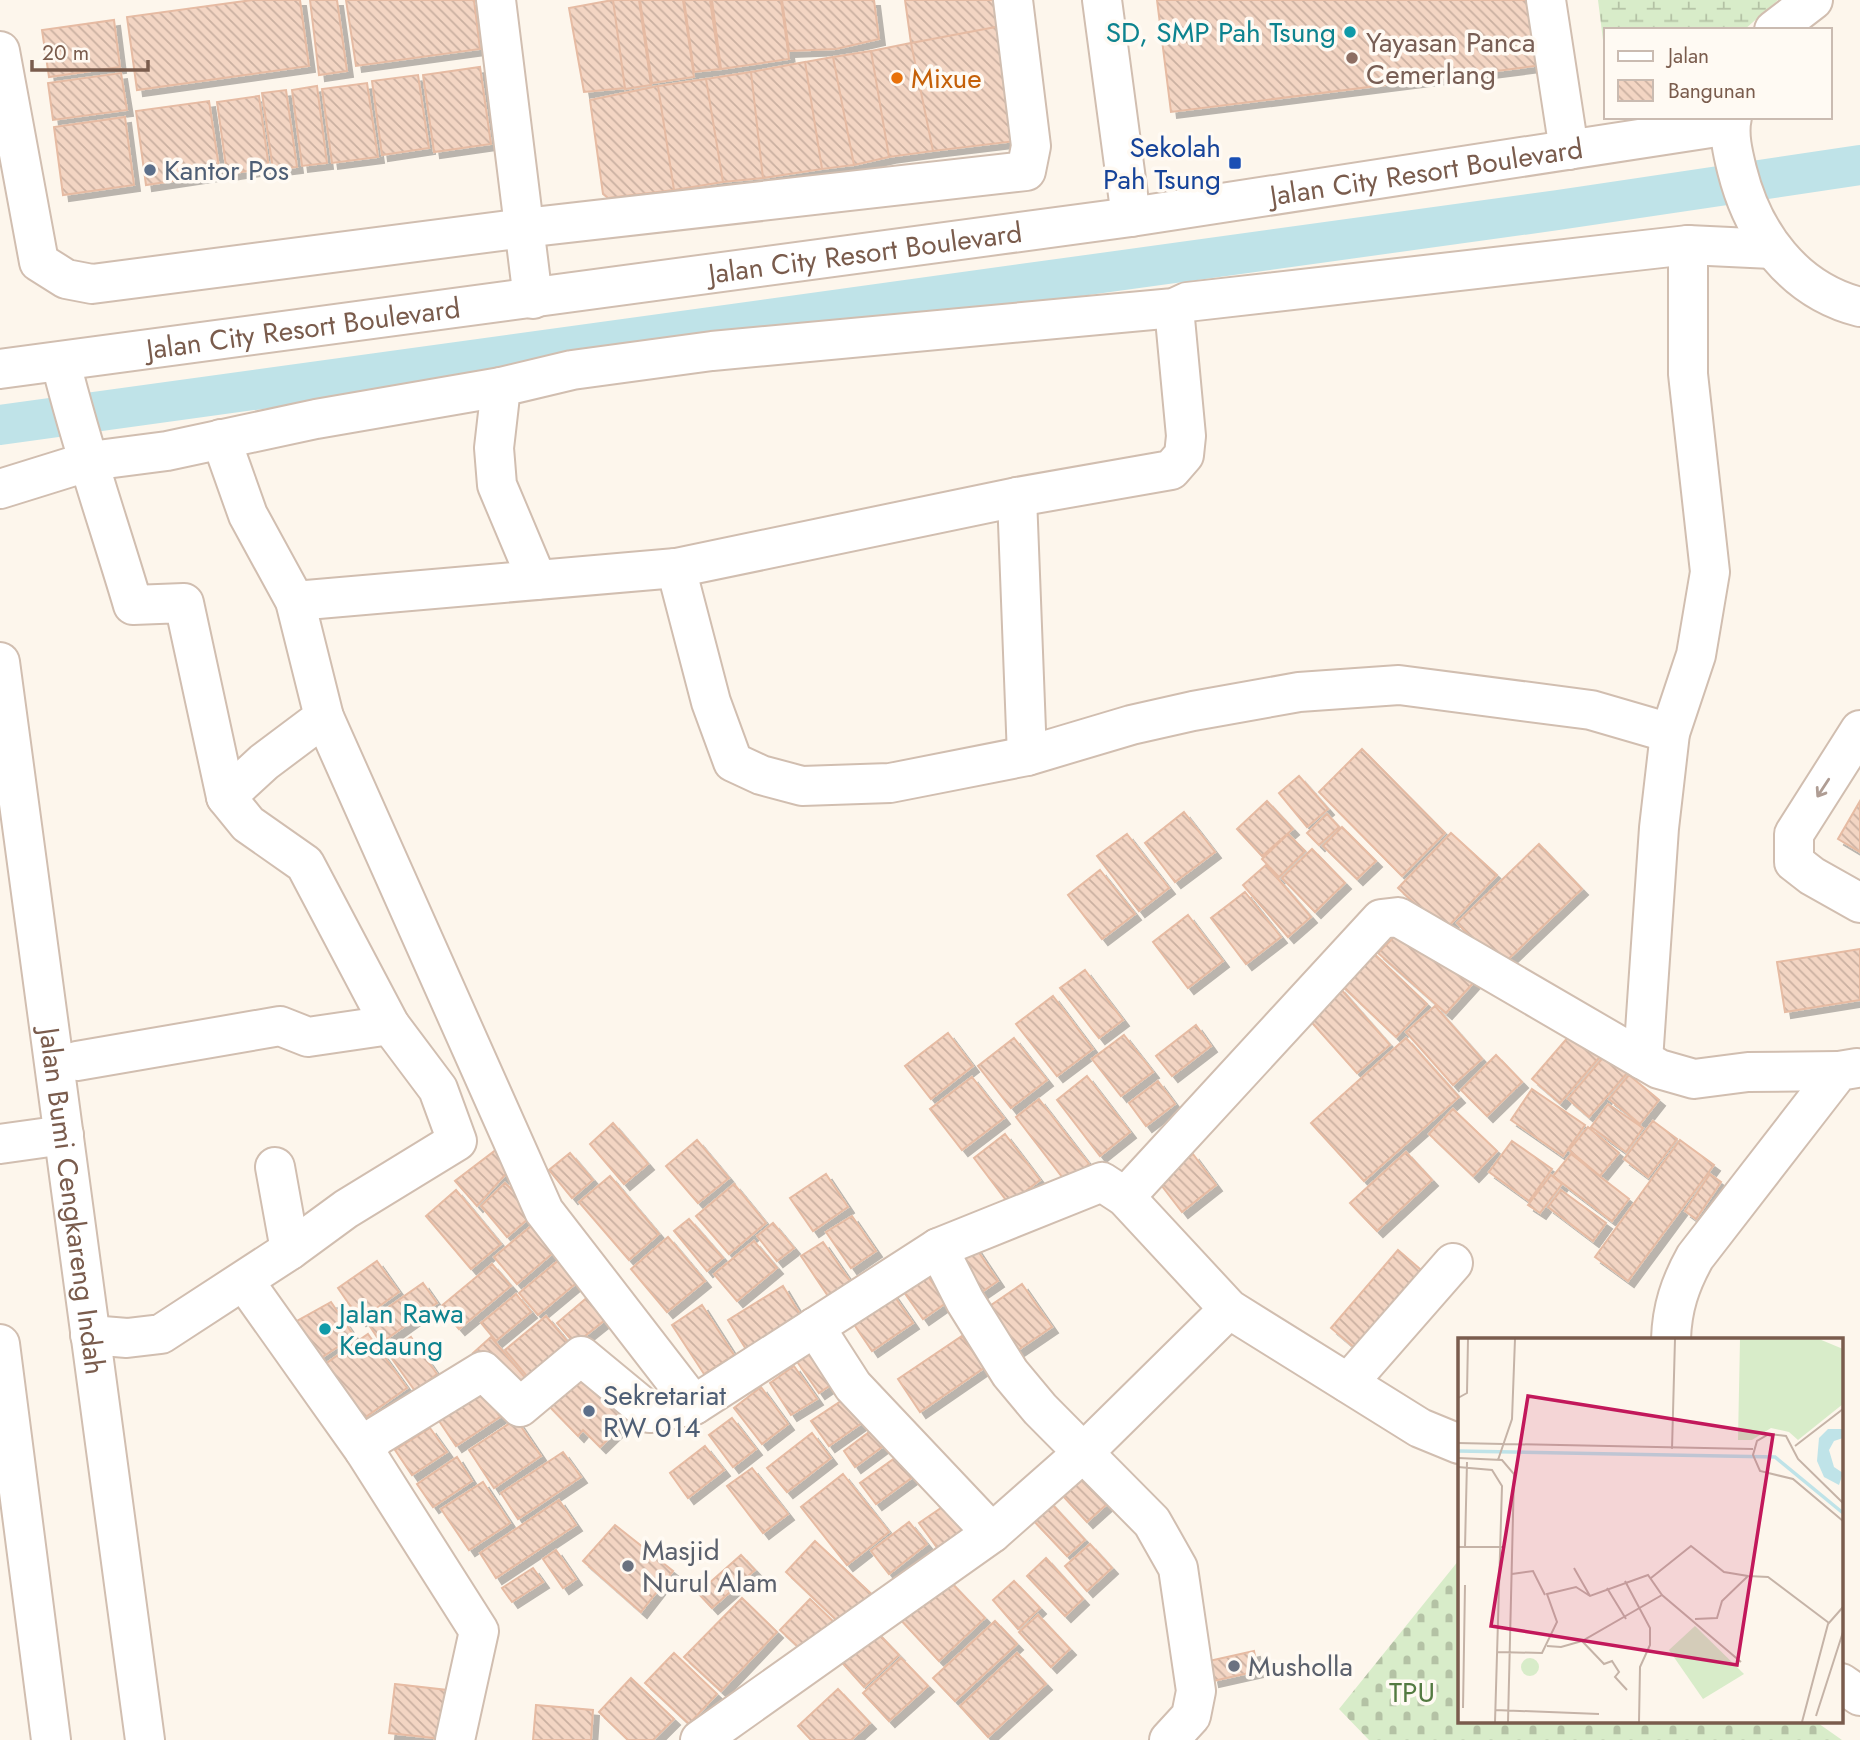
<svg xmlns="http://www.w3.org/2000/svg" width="1860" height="1740" font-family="Jost,sans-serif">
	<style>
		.wetland { fill: url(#wetland-marsh) }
		.cemetery { fill: url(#cemetery-stones) }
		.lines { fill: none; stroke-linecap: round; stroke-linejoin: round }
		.canal { stroke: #bfe3e8; stroke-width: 40 }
		.building { fill: url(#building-back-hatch); stroke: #e6bba3; stroke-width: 2; filter: url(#shadow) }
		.minor-casing { stroke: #d1beb0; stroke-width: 42 }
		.minor { stroke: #fff; stroke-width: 38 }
		.oneway { stroke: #af9d94 }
		.culture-dot { fill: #0f9aa8; stroke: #fffaf3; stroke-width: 2.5 }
		.education-dot { fill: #8d6e63; stroke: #fffaf3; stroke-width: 2.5 }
		.food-dot { fill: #e8710a; stroke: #fffaf3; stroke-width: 2.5 }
		.transit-dot { fill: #1a4fb4; stroke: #fffaf3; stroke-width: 2.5 }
		.service-dot { fill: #5c6f8a; stroke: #fffaf3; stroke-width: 2.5 }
		.worship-dot { fill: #6b7280; stroke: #fffaf3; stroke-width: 2.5 }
		.labels { text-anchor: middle; stroke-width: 7; stroke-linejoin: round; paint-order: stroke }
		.culture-label { font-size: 28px; fill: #0d838f; stroke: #fffaf3; text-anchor: end }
		.education-label { font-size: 28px; fill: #785e54; stroke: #fffaf3; text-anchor: start }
		.food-label { font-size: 28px; fill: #c56008; stroke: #fffaf3; text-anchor: start }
		.transit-label { font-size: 28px; fill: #164399; stroke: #fffaf3; text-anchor: end }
		.service-label { font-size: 28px; fill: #4e5e75; stroke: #fffaf3; text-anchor: start }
		.street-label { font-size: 28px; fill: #7a5c4d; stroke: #fffaf3 }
		.worship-label { font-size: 28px; fill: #5b616d; stroke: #fffaf3; text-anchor: start }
		.park-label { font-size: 28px; fill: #537a41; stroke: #fffaf3 }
		.inset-river { fill: none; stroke: #bfe3e8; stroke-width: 3.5 }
		.inset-road { fill: none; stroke: #c5b3a7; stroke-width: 2 }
		.view { fill: #c2185b; fill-opacity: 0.15; stroke: #c2185b; stroke-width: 3.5 }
		.inset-edge { fill: none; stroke: #7a5c4d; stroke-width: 3.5 }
	</style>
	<defs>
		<pattern id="wetland-marsh" width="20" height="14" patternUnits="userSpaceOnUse" patternTransform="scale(1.75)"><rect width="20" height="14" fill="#d8ecc9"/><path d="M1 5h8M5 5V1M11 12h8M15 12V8" fill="none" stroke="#b4c2a5"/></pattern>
		<pattern id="cemetery-stones" width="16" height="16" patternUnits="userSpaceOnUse" patternTransform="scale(1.75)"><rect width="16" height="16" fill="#d8ecc9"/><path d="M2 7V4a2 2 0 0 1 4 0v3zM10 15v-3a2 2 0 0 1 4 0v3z" fill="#b4c2a5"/></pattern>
		<pattern id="building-back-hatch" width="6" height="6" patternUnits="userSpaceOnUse" patternTransform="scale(1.75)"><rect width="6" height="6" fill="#f3d5c3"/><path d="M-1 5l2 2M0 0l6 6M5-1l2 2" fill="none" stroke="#cab0a1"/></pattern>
		<filter id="shadow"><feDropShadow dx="6" dy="6" stdDeviation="0" flood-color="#0004"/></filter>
	</defs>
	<rect width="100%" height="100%" fill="#fdf6ec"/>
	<!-- wetland -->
	<path class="wetland" d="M1598,0H1778L1744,30H1606V64Z"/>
	<!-- cemetery -->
	<path class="cemetery" d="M1459,1560V1721H1815L1842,1740H1369L1339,1709Z"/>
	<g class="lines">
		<!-- canal -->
		<path class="canal" d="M0,425L1558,210L1860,165"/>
	</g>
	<!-- building -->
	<path class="building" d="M252,0H300L309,66L137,90L127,17Z
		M310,0H337L347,71L319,75Z
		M346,0H474L480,49L356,66Z
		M613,0H639L651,85L625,89Z
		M613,0L625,88L584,92L569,8Z
		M640,0H683L694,77L652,83Z
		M684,0H710L720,69L694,72Z
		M712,0H781L789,59L721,69Z
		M782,0H874L879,39L836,49L789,51Z
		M905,0H997L1001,26L911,43Z
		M1157,0H1534L1543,65L1171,112Z
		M114,20L120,67L49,77L42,30Z
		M1001,26L1016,141L933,151L911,43Z
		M911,43L933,151L889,157L871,51Z
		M871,51L889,157L854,165L833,57Z
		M833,57L854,165L822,169L805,62Z
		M805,62L822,169L763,178L751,72Z
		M480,67L491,144L434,152L423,75Z
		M751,72L763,178L723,182L706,79Z
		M121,73L127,110L53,120L48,83Z
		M418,75L429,148L382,155L372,81Z
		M706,79L723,182L674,190L658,86Z
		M367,83L378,157L332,163L322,89Z
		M317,86L327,163L302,166L292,90Z
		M658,86L674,190L608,198L603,194L590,100Z
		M286,90L297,167L273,170L262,93Z
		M259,96L269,168L227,174L217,102Z
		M209,101L220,174L146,185L136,111Z
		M125,117L134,185L63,195L54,127Z
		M1362,749L1445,833L1402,876L1319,792Z
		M1299,776L1328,809L1307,827L1279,793Z
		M1267,801L1293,829L1262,856L1237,829Z
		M1860,801V852L1838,839Z
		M1184,812L1215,852L1175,882L1145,843Z
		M1327,814L1339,827L1319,845L1307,833Z
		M1342,827L1376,861L1357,879L1323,846Z
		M1451,833L1497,875L1444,931L1398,888Z
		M1127,834L1169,888L1139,911L1097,856Z
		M1288,834L1305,851L1279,877L1262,859Z
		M1539,844L1582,889L1500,967L1457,923Z
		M1312,849L1345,883L1315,912L1282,878Z
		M1266,865L1311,917L1288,937L1243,885Z
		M1100,870L1135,914L1102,939L1068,895Z
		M1245,892L1281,937L1246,964L1211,918Z
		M1188,915L1223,961L1188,988L1153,942Z
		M1406,925L1475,981L1446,1013L1378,953Z
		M1367,947L1427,1004L1396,1037L1336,980Z
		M1860,949V1000L1785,1012L1777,962Z
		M1085,970L1123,1020L1099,1038L1060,988Z
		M1339,987L1390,1045L1357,1073L1306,1016Z
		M1053,996L1093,1049L1057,1076L1016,1024Z
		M1435,1006L1482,1059L1453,1085L1406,1032Z
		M1196,1025L1211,1046L1172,1076L1156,1056Z
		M1576,1028L1604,1052L1560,1103L1532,1079Z
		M948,1033L973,1066L931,1099L905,1066Z
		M1124,1035L1153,1072L1121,1096L1092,1059Z
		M1014,1038L1047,1080L1011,1108L978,1066Z
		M1406,1038L1459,1097L1364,1181L1311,1123Z
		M1606,1054L1628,1072L1589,1117L1568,1099Z
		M1496,1055L1522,1082L1487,1116L1461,1090Z
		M1629,1075L1659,1100L1640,1124L1609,1099Z
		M1087,1076L1130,1132L1100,1156L1057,1100Z
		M972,1077L1004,1118L962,1150L930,1109Z
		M1158,1081L1175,1104L1146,1126L1129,1103Z
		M1532,1089L1585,1125L1563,1156L1511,1120Z
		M1039,1099L1089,1164L1066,1182L1016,1117Z
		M1608,1104L1643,1128L1626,1152L1591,1127Z
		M1453,1109L1497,1151L1473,1176L1429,1134Z
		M1653,1121L1677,1139L1648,1177L1624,1159Z
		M613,1123L648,1164L624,1184L590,1144Z
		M1588,1127L1619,1153L1600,1176L1569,1150Z
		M1005,1134L1040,1180L1009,1204L974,1158Z
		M697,1140L729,1178L698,1203L666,1166Z
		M1680,1140L1714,1165L1628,1281L1595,1257Z
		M1512,1141L1552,1169L1529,1201L1489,1172Z
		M501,1146L515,1164L477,1206L455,1181Z
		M1406,1152L1432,1180L1377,1231L1350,1203Z
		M570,1153L593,1180L572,1198L549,1170Z
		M1193,1154L1216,1185L1182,1212L1158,1181Z
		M1571,1154L1629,1199L1612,1221L1553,1176Z
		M826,1174L848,1207L813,1231L790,1198Z
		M1710,1174L1721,1182L1696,1219L1685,1211Z
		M1551,1175L1562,1184L1540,1213L1528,1205Z
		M610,1176L659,1234L629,1260L579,1202Z
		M505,1183L536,1212L507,1237L481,1206Z
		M734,1184L766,1223L729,1254L696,1216Z
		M456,1190L501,1244L471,1269L426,1216Z
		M1561,1190L1606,1223L1593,1241L1548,1207Z
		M852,1216L876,1251L851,1268L826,1232Z
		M689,1219L723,1258L707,1271L674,1231Z
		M537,1221L560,1247L517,1284L494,1257Z
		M773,1223L794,1248L777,1261L757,1236Z
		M668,1237L705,1281L667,1312L631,1269Z
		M754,1241L777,1268L737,1301L714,1274Z
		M823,1242L850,1281L828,1296L801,1256Z
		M974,1245L998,1281L973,1298L948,1262Z
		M1398,1250L1427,1275L1361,1353L1331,1328Z
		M566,1254L585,1276L538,1315L519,1293Z
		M377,1261L399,1292L360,1320L338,1288Z
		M492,1264L511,1286L459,1329L440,1307Z
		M923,1269L946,1303L923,1319L899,1285Z
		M423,1283L437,1303L381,1343L367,1322Z
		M886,1284L913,1323L872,1351L845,1311Z
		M1022,1284L1052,1327L1008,1357L978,1314Z
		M783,1286L803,1319L749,1354L728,1320Z
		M596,1290L615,1312L575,1344L557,1323Z
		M516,1294L531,1312L496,1341L481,1323Z
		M331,1302L354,1336L318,1360L297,1321Z
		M702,1305L734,1355L704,1374L672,1325Z
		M546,1316L572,1347L531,1381L505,1350Z
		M368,1334L407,1388L350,1428L311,1374Z
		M962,1336L984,1368L920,1412L898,1379Z
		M411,1337L437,1374L415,1391L388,1353Z
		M491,1337L533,1387L515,1399L473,1353Z
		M811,1340L838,1380L819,1393L791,1353Z
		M586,1366L631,1417L600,1447L583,1430L578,1436L547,1404Z
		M794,1366L817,1399L791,1415L770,1383Z
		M477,1383L500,1417L456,1446L433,1412Z
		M761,1387L788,1424L762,1444L734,1408Z
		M853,1393L869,1418L829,1446L811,1421Z
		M732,1418L756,1449L733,1467L709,1435Z
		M516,1419L541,1456L494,1488L469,1450Z
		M881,1423L893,1439L855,1467L844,1451Z
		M430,1428L447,1452L412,1475L395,1450Z
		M812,1433L831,1458L787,1492L767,1468Z
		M705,1446L724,1470L688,1498L670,1473Z
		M906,1450L921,1471L876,1504L860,1483Z
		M563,1452L581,1477L518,1519L501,1493Z
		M457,1457L472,1481L433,1507L417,1484Z
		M752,1468L788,1514L763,1533L727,1486Z
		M1092,1469L1116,1496L1087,1522L1063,1496Z
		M843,1474L889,1532L847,1565L801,1507Z
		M483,1482L510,1523L469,1550L441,1509Z
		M559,1500L576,1525L496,1578L480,1553Z
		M951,1501L976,1534L944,1557L919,1523Z
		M1049,1501L1085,1540L1067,1556L1031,1518Z
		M909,1522L927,1544L889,1574L871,1551Z
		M615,1525L673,1571L641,1612L583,1561Z
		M815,1541L880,1602L850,1633L786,1572Z
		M1090,1544L1112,1568L1087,1591L1065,1566Z
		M556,1550L576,1579L563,1588L543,1559Z
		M741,1555L755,1570L712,1608L698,1593Z
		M1046,1558L1083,1599L1065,1616L1027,1576Z
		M533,1568L543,1582L512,1602L502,1588Z
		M944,1575L985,1618L939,1661L898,1617Z
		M1014,1581L1040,1608L1018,1629L993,1600Z
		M742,1598L777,1632L721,1691L684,1657Z
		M810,1599L840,1628L811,1659L780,1630Z
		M1038,1615L1070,1649L1051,1667L1019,1632Z
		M995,1621L1017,1644L955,1701L933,1678Z
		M872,1627L899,1655L864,1687L838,1658Z
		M1254,1651L1258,1671L1213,1681L1209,1661Z
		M674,1653L717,1694L689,1724L645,1683Z
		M1017,1653L1046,1684L988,1737L960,1706Z
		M901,1658L928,1686L889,1721L863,1693Z
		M631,1678L674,1719L653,1740H628L599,1712Z
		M395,1684L447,1690L442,1739L389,1733Z
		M838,1689L870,1723L851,1740H811L798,1726Z
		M536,1705L593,1710L591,1740H533Z"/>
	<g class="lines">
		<!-- minor casing -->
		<g class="minor-casing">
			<g id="minor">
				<path d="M496,0L533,299"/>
				<path d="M1102,0L1131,217"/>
				<path d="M1546,0L1569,150"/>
				<path d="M1774,30L1813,0"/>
				<path d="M0,51L39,262L66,279L92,284L524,228L1026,171L1031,146L1013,0"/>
				<path d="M1732,117C1728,134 1733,154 1737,170C1753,234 1793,290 1860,307"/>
				<path d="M61,363C81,445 109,524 133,605L184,603L226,797L248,824L305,864L390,1025L438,1089L457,1141L346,1209L290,1250L161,1334L127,1338L90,1335"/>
				<path id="s1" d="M0,369L1131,217L1730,125"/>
				<path d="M221,439L248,515L295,601L324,717L264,762L226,797"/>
				<path d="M0,489L90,461L167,451L316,419L501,387"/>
				<path d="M1017,497L1027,756"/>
				<path d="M676,568L711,702L733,762L761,775L802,786L890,783L1027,756L1131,725L1193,711L1299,692L1399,685L1591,710L1670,733"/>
				<path d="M537,580L497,485L494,448L501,387L572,370L712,351L1174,308L1187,302L1688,245L1772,249"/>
				<path d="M295,601L676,568L1017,497L1171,470L1184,455L1186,436L1174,308"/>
				<path id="s2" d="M0,662L145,1740"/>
				<path d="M324,717L544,1211L694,1405"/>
				<path d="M1860,730L1794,834V862L1812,876L1860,903"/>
				<path d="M1643,1060L1659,828L1670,733L1696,655L1710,572L1688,374V245"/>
				<path d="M77,1061L280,1026L308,1037L390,1025"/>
				<path d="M0,1144L64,1135"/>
				<path d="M275,1167L290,1250"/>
				<path d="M1125,1197L1381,919L1398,917L1659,1069L1694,1079L1748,1072L1839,1071"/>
				<path d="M938,1248L965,1301L1010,1373L1040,1409L1152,1522L1178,1568L1196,1691L1191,1716L1169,1740"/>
				<path d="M244,1281L364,1450"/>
				<path d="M815,1327L853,1386L992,1533"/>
				<path d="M1671,1339C1672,1308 1680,1284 1695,1257L1839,1071L1857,1068"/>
				<path d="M0,1344L51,1740"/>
				<path d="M1348,1383L1453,1263"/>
				<path d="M1841,1683L1860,1696"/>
				<path d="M455,1740L479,1631L364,1450L377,1436L483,1371L520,1407L581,1356L650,1413L694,1405L938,1248L1102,1182L1125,1197L1229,1309L1420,1428L1459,1444"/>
				<path d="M700,1740L992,1533L1085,1451L1229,1309"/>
			</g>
		</g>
		<!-- minor -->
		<use href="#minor" class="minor"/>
	</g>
	<!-- one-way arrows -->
	<defs><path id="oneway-shaft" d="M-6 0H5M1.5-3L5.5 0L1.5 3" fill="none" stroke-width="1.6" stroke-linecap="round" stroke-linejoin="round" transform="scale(1.75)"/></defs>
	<use class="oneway" href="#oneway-shaft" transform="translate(1823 788) rotate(123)"/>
	<!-- markers -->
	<g class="culture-dot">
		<circle cx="1350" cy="32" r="7"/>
		<circle cx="325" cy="1329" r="7"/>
	</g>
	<circle class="education-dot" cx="1352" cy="58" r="7"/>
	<circle class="food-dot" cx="897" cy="78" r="7"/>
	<rect class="transit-dot" x="1228" y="156" width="14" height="14" rx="3.5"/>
	<g class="service-dot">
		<circle cx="150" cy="170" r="7"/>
		<circle cx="589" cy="1411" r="7"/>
	</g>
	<g class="worship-dot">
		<circle cx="628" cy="1566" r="7"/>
		<circle cx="1234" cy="1666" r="7"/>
	</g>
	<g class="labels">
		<!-- culture labels -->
		<g class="culture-label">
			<text x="1336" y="42">SD, SMP Pah Tsung</text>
			<text x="339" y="1323" text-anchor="start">Jalan Rawa<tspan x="339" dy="32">Kedaung</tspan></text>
		</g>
		<!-- education labels -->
		<g class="education-label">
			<text x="1366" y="52">Yayasan Panca<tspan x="1366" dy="32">Cemerlang</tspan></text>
		</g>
		<!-- food labels -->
		<g class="food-label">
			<text x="911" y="88">Mixue</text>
		</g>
		<!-- transit labels -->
		<g class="transit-label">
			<text x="1221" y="157">Sekolah<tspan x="1221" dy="32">Pah Tsung</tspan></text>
		</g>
		<!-- service labels -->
		<g class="service-label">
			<text x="164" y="180">Kantor Pos</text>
			<text x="603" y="1405">Sekretariat<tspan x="603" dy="32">RW 014</tspan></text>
		</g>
		<!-- street labels -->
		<g class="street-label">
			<text dy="10" stroke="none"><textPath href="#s1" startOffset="1440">Jalan City Resort Boulevard</textPath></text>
			<text dy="10" stroke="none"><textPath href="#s1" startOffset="873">Jalan City Resort Boulevard</textPath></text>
			<text dy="10" stroke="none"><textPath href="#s1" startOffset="306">Jalan City Resort Boulevard</textPath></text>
			<text dy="10" stroke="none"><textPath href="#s2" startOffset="544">Jalan Bumi Cengkareng Indah</textPath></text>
		</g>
		<!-- worship labels -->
		<g class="worship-label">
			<text x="642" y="1560">Masjid<tspan x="642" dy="32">Nurul Alam</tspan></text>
			<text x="1248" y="1676">Musholla</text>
		</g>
		<!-- park labels -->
		<g class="park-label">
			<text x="1412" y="1702">TPU</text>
		</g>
	</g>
	<!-- overview -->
	<g transform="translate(1458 1338)">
		<rect width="385" height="385" fill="#fdf6ec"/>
		<path d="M282,1H361L385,11V66L340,102L331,94L313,90L294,102H280Z" fill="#d8ecc9"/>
		<path d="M237,288L286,336L245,361L211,312Z" fill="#d8ecc9"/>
		<path d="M63 329a9 9 0 1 1 18 0a9 9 0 1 1-18 0Z" fill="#d8ecc9"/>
		<path d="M370,91H385V100L376,103L371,112L376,129L385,135L381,147L366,139L359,123L361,100Z" fill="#bfe3e8"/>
		<path class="inset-river" d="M0,113L317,119L385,175"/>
		<path class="inset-road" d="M0,60L9,55L10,1M0,105L295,111M337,108L385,71M214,111L217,1M0,120L44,122L56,136L50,384M40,122L54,81L57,1M0,129L34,132L44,148L37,384M385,165L340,121L328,98L311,96L299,103L295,117L302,133L335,141L385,183M0,209H46M7,209L9,124M116,230L132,258M54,236L75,233L87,257M193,240L233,208L266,234L290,238M167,243L192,290V307L182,329L181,384M149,250L168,281M237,281L259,280L264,263L290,238L310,239L371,285M124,303L146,326L154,323L161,334L157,339L169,352M89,308L103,309L124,303L204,257M39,314L84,315L99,284L89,256L118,249L132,258L190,237L204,257L283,324M5,370L7,247M37,372L141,376M358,378L385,294M344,384L370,286L385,269"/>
		<path class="view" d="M70,58L315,97L279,327L33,288Z"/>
		<rect width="385" height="385" class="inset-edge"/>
	</g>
	<!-- legend -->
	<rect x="1604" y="28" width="228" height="91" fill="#fffaf3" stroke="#cabbb1" stroke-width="2"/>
	<rect x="1618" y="51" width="35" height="10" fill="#ffffff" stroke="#cabbb1" stroke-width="2"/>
	<text x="1668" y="63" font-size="21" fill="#7a5c4d">Jalan</text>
	<rect x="1618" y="80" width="35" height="21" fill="url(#building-back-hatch)" stroke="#cabbb1" stroke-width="2"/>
	<text x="1668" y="98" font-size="21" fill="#7a5c4d">Bangunan</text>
	<!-- scale -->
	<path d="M32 60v10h116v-10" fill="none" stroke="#7a5c4d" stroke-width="3.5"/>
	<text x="42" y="60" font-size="21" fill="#7a5c4d" stroke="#fffaf3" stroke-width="5" paint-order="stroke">20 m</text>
</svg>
